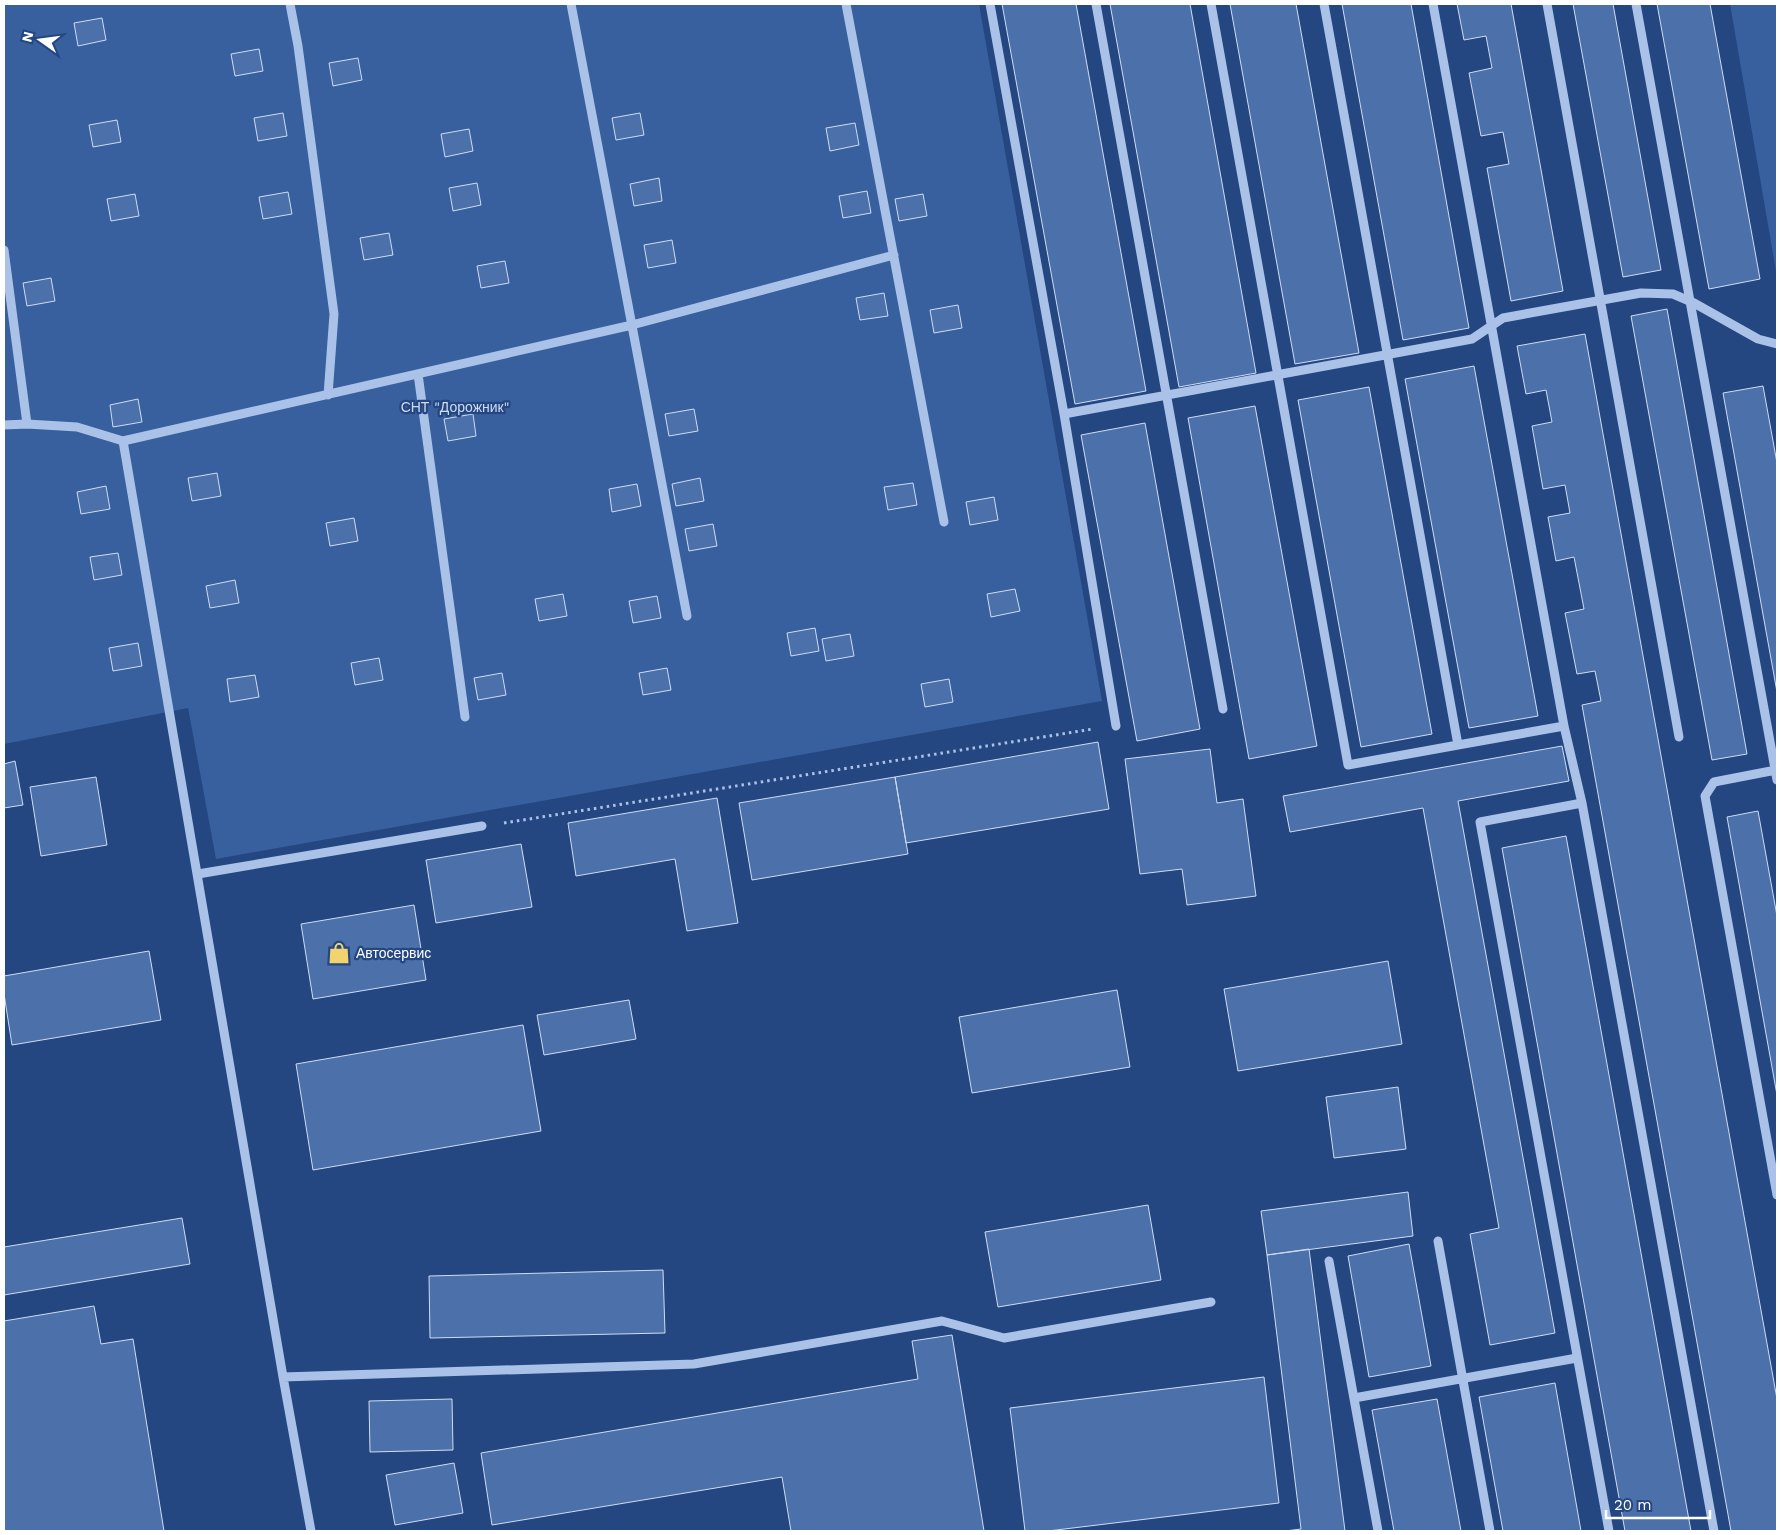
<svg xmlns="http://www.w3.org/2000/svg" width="1781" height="1535" font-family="'Work Sans',sans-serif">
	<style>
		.green { fill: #385f9e }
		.building { fill: #4c70aa; stroke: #ceddf5 }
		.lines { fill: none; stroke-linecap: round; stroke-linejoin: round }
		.path { stroke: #aac2e7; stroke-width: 3; stroke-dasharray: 2.5 4; stroke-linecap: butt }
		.minor { stroke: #aac2e7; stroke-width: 9 }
		.labels { text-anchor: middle; stroke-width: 4.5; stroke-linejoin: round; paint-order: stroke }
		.park-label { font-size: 14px; fill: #ceddf5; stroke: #244681 }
		.poi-label { font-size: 14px; fill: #fff; stroke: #244681; text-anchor: start }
	</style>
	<rect width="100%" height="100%" fill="#244681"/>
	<!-- green -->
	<path class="green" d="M4,4H979L1102,701L216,859L188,708L4,744Z
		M1730,4H1777V277Z"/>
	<!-- building -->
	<path class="building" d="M1002,4H1076L1146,391L1075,404Z
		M1110,4H1190L1256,373L1179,387Z
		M1230,4H1296L1359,353L1295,364Z
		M1342,4H1411L1469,328L1403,340Z
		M1457,4H1511L1563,291L1511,301L1487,168L1509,164L1503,132L1481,136L1469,73L1492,68L1486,36L1464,40Z
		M1573,4H1613L1661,270L1623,277Z
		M1657,4H1710L1760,279L1709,289Z
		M102,18L106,40L78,46L74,23Z
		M259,49L263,71L235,76L231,54Z
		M358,58L362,80L333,86L329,63Z
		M283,113L287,136L258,141L254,118Z
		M640,113L644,135L616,140L612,118Z
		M117,120L121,142L93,147L89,125Z
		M855,123L859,145L830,151L826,128Z
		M469,129L473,151L445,157L441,134Z
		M659,178L662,201L634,206L630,184Z
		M477,183L481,205L453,211L449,188Z
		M867,191L871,213L843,218L839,196Z
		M288,192L292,214L263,219L259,197Z
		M135,194L139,216L111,221L107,199Z
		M923,194L927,216L899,221L895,199Z
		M389,233L393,255L364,260L360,238Z
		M672,240L676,263L648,268L644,245Z
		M505,261L509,283L481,288L477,266Z
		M51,278L55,301L27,306L23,283Z
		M884,293L888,316L860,320L856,298Z
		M958,305L962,328L934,333L930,310Z
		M1667,309L1747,754L1712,760L1631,316Z
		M1585,334L1777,1399V1531H1731L1582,705L1601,701L1595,671L1577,674L1565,613L1584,609L1574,557L1556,561L1548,517L1570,513L1565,485L1543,489L1532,426L1552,422L1546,390L1526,394L1517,346Z
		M1474,366L1538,716L1469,728L1405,379Z
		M1763,386L1777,463V692L1723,393Z
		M1369,387L1432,734L1361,747L1298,400Z
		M138,399L142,422L113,427L110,405Z
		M1255,406L1317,746L1249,759L1188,418Z
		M694,409L698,431L669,436L665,414Z
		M473,414L476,436L448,441L444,419Z
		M1145,423L1200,729L1137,741L1081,435Z
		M217,473L221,496L192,501L188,478Z
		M700,478L704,501L676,506L672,484Z
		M913,483L917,505L888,510L884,487Z
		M637,484L641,506L612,512L609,489Z
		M106,486L110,509L81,514L77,492Z
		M994,497L998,520L970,525L966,502Z
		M354,518L358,541L330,546L326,523Z
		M713,524L717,546L689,551L685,529Z
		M118,553L122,575L94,580L90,557Z
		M235,580L239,603L210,608L206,586Z
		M1015,589L1020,611L991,617L987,594Z
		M563,594L567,616L539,621L535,599Z
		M657,596L661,618L633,623L629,601Z
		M815,628L819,651L791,656L787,633Z
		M850,634L854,656L826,661L822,639Z
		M138,643L142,666L113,671L109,648Z
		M379,658L383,680L355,685L351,663Z
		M667,668L671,690L643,695L639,673Z
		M502,673L506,695L478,700L474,678Z
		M255,675L259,697L230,702L227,679Z
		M949,679L953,702L925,707L921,684Z
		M1098,742L1109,809L906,843L895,777Z
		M1562,746L1569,781L1458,801L1555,1333L1490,1345L1470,1234L1499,1228L1423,808L1290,832L1283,796Z
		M1210,749L1217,803L1243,799L1256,896L1187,905L1182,869L1140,874L1125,759Z
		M15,761L23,805L4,808V764Z
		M96,777L107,845L41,856L30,787Z
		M895,777L908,854L752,880L739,803Z
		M717,798L738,923L687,931L675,859L576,876L568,823Z
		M1758,811L1777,916V1095L1727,817Z
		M1566,836L1691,1531H1625L1502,848Z
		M521,844L532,907L436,923L426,860Z
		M414,905L426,980L313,999L301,924Z
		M149,951L161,1020L12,1045L4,994V976Z
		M1388,961L1402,1044L1238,1071L1224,989Z
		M1117,990L1130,1067L972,1093L959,1017Z
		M629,1000L636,1039L544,1055L537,1015Z
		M523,1025L541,1131L313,1170L296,1064Z
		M1398,1087L1406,1149L1334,1158L1326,1097Z
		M1408,1192L1413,1236L1267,1255L1261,1211Z
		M1148,1205L1161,1280L998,1307L985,1232Z
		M182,1218L190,1264L4,1295V1247Z
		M1409,1244L1431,1366L1369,1377L1348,1256Z
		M1309,1249L1345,1531H1285L1301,1529L1267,1255Z
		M663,1270L665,1333L430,1338L429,1276Z
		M94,1306L101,1344L133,1339L164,1531H4V1321Z
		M952,1335L984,1531H791L782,1477L492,1525L481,1453L918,1379L912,1341Z
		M1264,1377L1279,1503L1048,1531H1025L1010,1408Z
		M1555,1383L1581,1531H1503L1479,1397Z
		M452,1399L453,1450L370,1452L369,1401Z
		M1437,1399L1461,1531H1394L1372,1410Z
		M454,1463L463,1513L395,1525L386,1475Z"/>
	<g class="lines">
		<!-- path -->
		<path class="path" d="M504,823L1093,729"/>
		<!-- minor -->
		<path class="minor" d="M290,4L298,46L334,314L328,395
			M571,4L687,616
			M846,4L944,522
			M990,4L1064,414L1116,726
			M1096,4L1223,709
			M1211,4L1348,765L1458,745L1324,4
			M1433,4L1564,726L1458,745
			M1547,4L1679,737
			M1636,4L1777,780
			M4,250L27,424
			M418,374L465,717
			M1064,414L1472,339L1503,318L1641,293L1673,294L1694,303L1758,339L1777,344
			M4,425L27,424L77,427L123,441L632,325L894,255
			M123,441L283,1377L311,1531
			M1564,726L1582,803
			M1776,770L1714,782L1705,796L1777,1195
			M198,874L482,826
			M1438,1241L1490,1531
			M1329,1261L1378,1531
			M283,1377L694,1364L942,1321L1004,1338L1211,1302
			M1354,1398L1577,1358
			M1609,1531L1480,822L1582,803L1714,1531"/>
	</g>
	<!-- icons -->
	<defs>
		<g id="shop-bare" transform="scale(1.725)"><path d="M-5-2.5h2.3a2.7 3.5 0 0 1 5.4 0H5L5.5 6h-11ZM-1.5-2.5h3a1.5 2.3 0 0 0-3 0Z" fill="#f2d46e" stroke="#244681" stroke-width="2.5" paint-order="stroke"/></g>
	</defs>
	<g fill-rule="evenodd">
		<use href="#shop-bare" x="339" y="953"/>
	</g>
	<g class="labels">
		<!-- park labels -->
		<g class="park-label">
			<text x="455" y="412">СНТ "Дорожник"</text>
		</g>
		<!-- poi labels -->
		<g class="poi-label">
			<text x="356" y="958">Автосервис</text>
		</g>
	</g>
	<!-- border -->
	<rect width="1781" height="1535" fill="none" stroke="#ffffff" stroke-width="10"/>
	<!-- north arrow -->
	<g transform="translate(40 40) rotate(284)" stroke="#244681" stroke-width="4" paint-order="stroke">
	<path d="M0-4L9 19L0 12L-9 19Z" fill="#ffffff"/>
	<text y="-8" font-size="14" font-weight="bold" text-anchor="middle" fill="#ffffff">N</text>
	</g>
	<!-- scale -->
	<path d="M1606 1510v8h104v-8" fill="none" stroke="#ffffff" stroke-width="2.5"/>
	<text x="1614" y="1510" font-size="15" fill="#ffffff" stroke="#244681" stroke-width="4" paint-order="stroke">20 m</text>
</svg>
